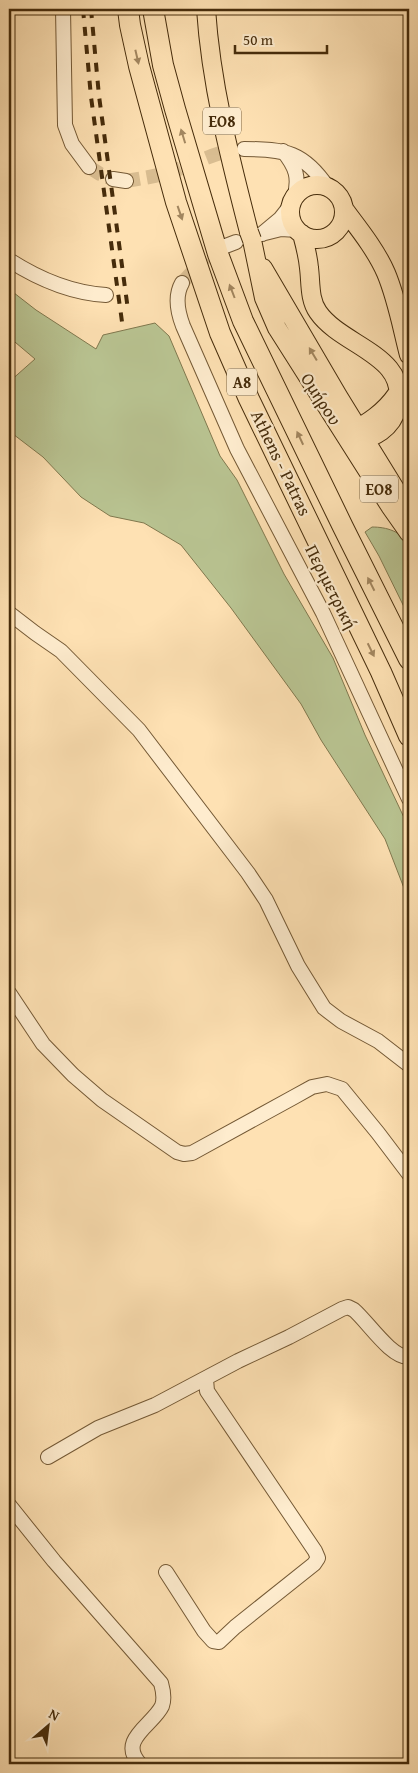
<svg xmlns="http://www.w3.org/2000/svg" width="418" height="1773" font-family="'Gentium Book Plus',serif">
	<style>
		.green { fill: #b9c492; stroke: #80784e }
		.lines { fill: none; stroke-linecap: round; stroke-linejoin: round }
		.minor-tunnel { stroke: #d9bd91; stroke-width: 14; stroke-dasharray: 14 7; stroke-linecap: butt }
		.minor-casing { stroke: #745935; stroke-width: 16 }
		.major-casing { stroke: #462c0b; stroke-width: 20 }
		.highway-casing { stroke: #462c0b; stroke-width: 22 }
		.minor { stroke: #feecce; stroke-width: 14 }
		.major { stroke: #fee1b3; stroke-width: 18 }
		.highway { stroke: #fee1b3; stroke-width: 20 }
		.rail { stroke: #462c0b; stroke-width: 4; stroke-dasharray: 9 9; stroke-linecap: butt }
		.major-bridge-casing { stroke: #462c0b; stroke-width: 20; stroke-linecap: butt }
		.major-bridge { stroke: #fee1b3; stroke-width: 18 }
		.oneway { fill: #a2865f }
		.labels { text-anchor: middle; stroke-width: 4.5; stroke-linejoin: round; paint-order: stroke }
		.shield { fill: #feecce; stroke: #7d6646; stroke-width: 1 }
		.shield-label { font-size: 16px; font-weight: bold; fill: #462c0b }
		.street-label { font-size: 18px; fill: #462c0b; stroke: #feecce }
	</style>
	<rect width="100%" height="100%" fill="#fee1b3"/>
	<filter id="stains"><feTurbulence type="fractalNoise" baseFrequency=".004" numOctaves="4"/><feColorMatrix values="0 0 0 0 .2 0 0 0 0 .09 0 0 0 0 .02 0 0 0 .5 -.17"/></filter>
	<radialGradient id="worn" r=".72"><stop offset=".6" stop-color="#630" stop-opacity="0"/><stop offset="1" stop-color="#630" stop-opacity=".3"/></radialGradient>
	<!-- green -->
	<path class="green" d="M9,289L36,310L96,349L103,335L155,323L169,336L220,456L237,480L284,574L333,658L365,735L409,828V901L385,839L321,740L301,704L231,608L181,545L144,523L110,516L81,497L43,457L9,431V382L35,359L9,337Z
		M372,527C386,527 402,531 409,546C412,552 409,605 409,617L379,556L365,532Z"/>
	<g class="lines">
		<!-- minor-tunnel -->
		<path class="minor-tunnel" d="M89,167L100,174L113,179
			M126,181C143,178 160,176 176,170C196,163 216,152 238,149
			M182,283L207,256L223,247"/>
		<!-- minor casing -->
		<g class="minor-casing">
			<path id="minor" d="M63,9L65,125L72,144L89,167
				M244,149C285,149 304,152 328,188
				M283,151C296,167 300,178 294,198
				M113,179L126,181
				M265,233L281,229L297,230
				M262,234L280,219L291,205
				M223,247L236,242
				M9,260C37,278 72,293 106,295
				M182,283C174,297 178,313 183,326L237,449L323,613L409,799
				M9,613L35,633L61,651L139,730L248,873L266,900L298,966L324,1008L341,1021L378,1041L409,1065
				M9,993L43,1044L73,1075L102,1100L177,1152L184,1154L192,1153L294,1097L312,1087L327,1084L342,1089L378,1133L409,1174
				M48,1457L98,1428L155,1405L238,1361L289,1337L342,1309L348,1307L354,1310C368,1322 391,1358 409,1357
				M9,1505L54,1561L161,1683C163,1690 165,1698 162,1706C153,1725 117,1740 140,1764
				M166,1572L204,1631L213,1641L219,1642L235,1627L314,1564L318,1558L315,1551L207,1391L206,1379"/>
		</g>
		<!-- major casing -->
		<g class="major-casing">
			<path id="major" d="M206,9C211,85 230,158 249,232
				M290 212a27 27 0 1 1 54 0a27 27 0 1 1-54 0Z
				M344,209C359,229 376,250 386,273C397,299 402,328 409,355
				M302,234C305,245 308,256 309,268C311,283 309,299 318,312C342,347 411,355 397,408C392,429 374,437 355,443
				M252,240L264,298L277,328L390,506L409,533
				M263,268L338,396L402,500L409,514
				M348,434C368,423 384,413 397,394"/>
		</g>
		<!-- highway casing -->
		<g class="highway-casing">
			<path id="highway" d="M128,9L130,25L139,66L176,202L220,333L249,399L381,672L409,736
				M153,9L163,65L175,109L218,254L243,321L343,527L409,659"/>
		</g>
		<!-- minor -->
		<use href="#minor" class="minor"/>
		<!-- major -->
		<use href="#major" class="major"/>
		<!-- highway -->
		<use href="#highway" class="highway"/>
		<!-- rail -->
		<path class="rail" d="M83,9L91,97L123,329
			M91,9L99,96L128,310"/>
		<!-- major-bridge casing -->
		<g class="major-bridge-casing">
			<path id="major-bridge" d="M249,232L252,240"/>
		</g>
		<!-- major-bridge -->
		<use href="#major-bridge" class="major-bridge"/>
	</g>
	<!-- one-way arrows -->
	<defs><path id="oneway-solid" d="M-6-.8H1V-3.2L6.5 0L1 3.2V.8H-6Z" transform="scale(1.25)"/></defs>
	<g class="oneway">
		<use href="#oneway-solid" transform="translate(137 57) rotate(77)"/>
		<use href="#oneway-solid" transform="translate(183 136) rotate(-107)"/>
		<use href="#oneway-solid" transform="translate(180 213) rotate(71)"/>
		<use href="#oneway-solid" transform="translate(232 291) rotate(-111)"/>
		<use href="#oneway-solid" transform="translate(313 354) rotate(-121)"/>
		<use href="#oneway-solid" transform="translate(300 438) rotate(-115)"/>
		<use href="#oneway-solid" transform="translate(371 584) rotate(-117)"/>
		<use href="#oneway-solid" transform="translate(371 650) rotate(64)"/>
	</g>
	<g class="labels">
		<!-- shield labels -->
		<g class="shield">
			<rect x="203" y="107.5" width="38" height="27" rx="4"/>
			<rect x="227" y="368.5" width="30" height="27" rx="4"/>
			<rect x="360" y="475.5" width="38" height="27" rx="4"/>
		</g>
		<g class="shield-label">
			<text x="222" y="127">ΕΟ8</text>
			<text x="242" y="388">Α8</text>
			<text x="379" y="495">ΕΟ8</text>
		</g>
		<!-- street labels -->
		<g class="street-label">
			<text transform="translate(321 399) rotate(57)" y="6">Ομήρου</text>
			<text transform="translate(281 463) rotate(64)" y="6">Athens - Patras</text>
			<text transform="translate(331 587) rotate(63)" y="6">Περιμετρική</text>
		</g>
	</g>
	<!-- margin -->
	<rect width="418" height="1773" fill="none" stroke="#fee1b3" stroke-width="30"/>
	<rect x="10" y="10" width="398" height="1753" fill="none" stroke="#462c0b" stroke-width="2.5"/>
	<rect x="15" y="15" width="388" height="1743" fill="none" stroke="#462c0b"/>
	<!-- north arrow -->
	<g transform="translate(48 1726) rotate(28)" stroke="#feecce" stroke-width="4" paint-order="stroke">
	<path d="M0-4L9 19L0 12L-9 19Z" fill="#462c0b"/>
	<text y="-8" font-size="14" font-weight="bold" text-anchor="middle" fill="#462c0b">N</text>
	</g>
	<!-- scale -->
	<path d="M235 45v8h92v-8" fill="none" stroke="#462c0b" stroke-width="2.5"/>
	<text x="243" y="45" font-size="15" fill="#462c0b" stroke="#feecce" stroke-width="4" paint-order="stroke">50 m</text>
	<rect width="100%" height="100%" filter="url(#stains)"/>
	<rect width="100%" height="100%" fill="url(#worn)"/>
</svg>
